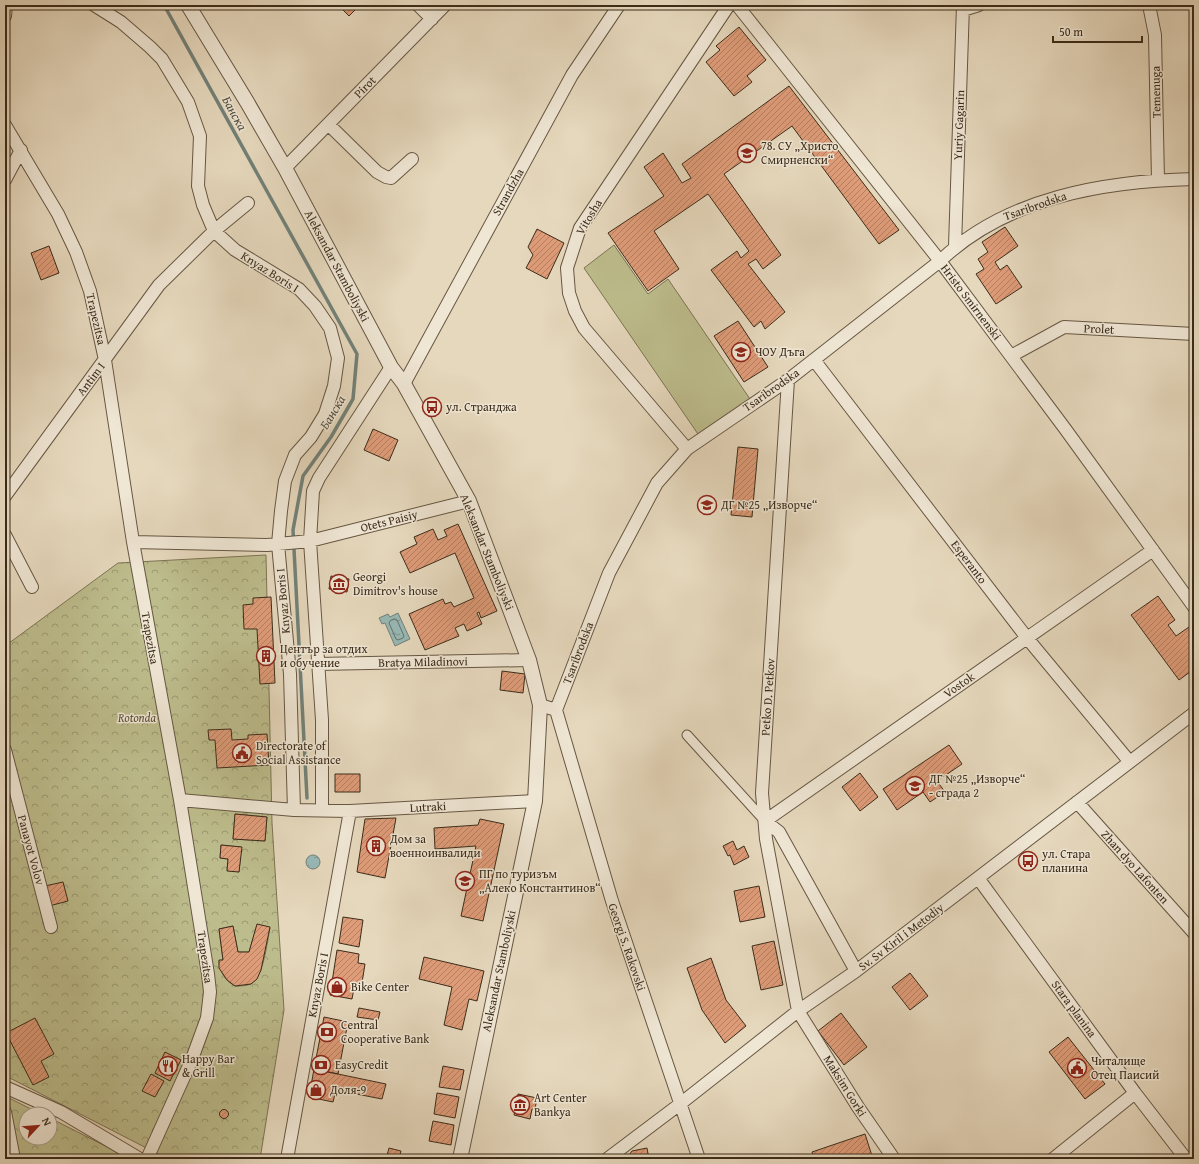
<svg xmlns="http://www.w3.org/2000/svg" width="1199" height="1164" font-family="'Gentium Book Plus',serif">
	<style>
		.park { fill: url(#park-crowns); stroke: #7c7453; fill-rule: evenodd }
		.pitch { fill: #bdbc8c; stroke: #7c7453 }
		.water { fill: url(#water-ripples); stroke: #728178 }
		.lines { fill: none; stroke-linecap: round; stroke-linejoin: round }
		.shore { stroke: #697268; stroke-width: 1 }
		.stream { stroke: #728178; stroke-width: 3.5 }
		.building { fill: url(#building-hatch); stroke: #3b2c1a }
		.pedestrian-casing { stroke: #665743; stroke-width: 11 }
		.minor-casing { stroke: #665743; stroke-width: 14 }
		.tertiary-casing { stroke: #665743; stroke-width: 16 }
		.pedestrian { stroke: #efe6d4; stroke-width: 9 }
		.minor { stroke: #efe6d4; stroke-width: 12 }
		.tertiary { stroke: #efe6d4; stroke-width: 14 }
		.labels { text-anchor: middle; stroke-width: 3; stroke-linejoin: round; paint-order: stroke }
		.street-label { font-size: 12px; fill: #3b2c1a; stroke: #efe6d4 }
		.poi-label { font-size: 12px; fill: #3b2c1a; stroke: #efe6d4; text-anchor: start }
		.park-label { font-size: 12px; font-style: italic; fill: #554931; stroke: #efe6d4 }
		.water-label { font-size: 13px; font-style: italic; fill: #524f41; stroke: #efe6d4 }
	</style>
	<defs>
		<pattern id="park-crowns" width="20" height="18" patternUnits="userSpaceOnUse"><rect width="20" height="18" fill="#bdbc8c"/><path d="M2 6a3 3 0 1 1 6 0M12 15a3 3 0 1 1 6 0" fill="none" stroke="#9b9972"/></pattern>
		<pattern id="water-ripples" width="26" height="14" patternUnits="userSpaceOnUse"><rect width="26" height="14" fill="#97b9b7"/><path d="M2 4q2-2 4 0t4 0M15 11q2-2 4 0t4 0" fill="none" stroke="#7c9794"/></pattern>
		<pattern id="building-hatch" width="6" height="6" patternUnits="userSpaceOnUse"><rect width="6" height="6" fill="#df9c78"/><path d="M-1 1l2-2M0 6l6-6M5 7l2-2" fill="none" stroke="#b67f62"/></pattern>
	</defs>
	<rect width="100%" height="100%" fill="#e6d8bd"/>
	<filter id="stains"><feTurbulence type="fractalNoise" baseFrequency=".005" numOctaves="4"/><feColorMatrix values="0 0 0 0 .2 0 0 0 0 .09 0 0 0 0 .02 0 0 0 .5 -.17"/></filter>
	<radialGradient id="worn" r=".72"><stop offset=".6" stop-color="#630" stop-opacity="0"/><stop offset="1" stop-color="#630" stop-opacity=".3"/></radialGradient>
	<!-- park -->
	<path class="park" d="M266,555L272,823L284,1010L260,1159H168L8,1077L5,1070V646L118,563ZM235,814L267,817L265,841L233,839ZM221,845L241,847L239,872L227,870L228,859L220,858ZM257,925L270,928C267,942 264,976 251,984C247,986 240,986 235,986C225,981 220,972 219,961L223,960L219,929L233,926L238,952H249Z
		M5,1096L41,1114H26V1138H50V1118L131,1159H17L5,1108Z"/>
	<!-- pitch -->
	<path class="pitch" d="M614,245L648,294L668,279L750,399L700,437L584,268Z"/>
	<!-- water -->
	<path class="water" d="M398,613L410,639L395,646L385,623L382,624L379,618L388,614L390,617Z
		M306 862a7 7 0 1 1 14 0a7 7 0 1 1-14 0Z"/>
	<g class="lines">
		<!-- shore -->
		<path class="shore" d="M395,619L397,620L404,636L403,638L398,640L396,639L389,623L390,621Z"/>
		<!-- stream -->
		<path class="stream" d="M164,5L357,354L353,399L331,437L303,476L293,530L307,798"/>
	</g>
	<!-- building -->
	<path class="building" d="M338,5H360L349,16Z
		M739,27L766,60L747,76L752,82L734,96L706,62L720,50L716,46Z
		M789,86L899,230L879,244L792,126L724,174L781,255L763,269L756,259L748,264L785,312L765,329L761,321L754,327L711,270L737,251L741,258L749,251L708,194L654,231L679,269L648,291L608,233L664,196L644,167L663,153L682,183L691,178L682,164Z
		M1005,227L1018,246L995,262L1000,270L1007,265L1022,287L996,304L976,274L984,269L978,259L988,252L982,242Z
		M537,229L564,243L547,279L526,268L533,255L528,247Z
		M49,246L59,273L41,280L31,253Z
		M738,321L768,367L744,382L714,336Z
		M373,429L398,440L389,461L364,450Z
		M738,447L758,449L752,517L731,515Z
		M458,524L497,611L481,618L479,612L477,613L482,624L467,631L464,624L455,628L459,636L425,650L409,614L443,599L445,604L451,602L454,607L474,598L455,553L410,573L400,552L417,544L414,537L433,529L438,540L447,536L444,530Z
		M331,576L349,579L347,592L329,589Z
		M1158,596L1175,620L1168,625L1176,636L1189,627L1194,634V669L1179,680L1131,615Z
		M271,597L275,683L260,684L257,629H244L243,605L253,604V598Z
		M502,671L525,674L523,693L500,690Z
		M231,729L232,740L248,739V735L267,734L269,765L217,768L215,740H209L208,730Z
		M949,745L962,764L937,781L945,792L930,802L923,792L897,810L883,789Z
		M860,773L878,797L860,811L842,787Z
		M335,774H360V792H335Z
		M235,814L267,817L265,841L233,839Z
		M396,818L385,878L357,872L365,819Z
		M480,819L504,824L483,921L461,916L476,846L435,849L434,828L478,825Z
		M733,841L737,850L744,846L749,857L734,865L730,855L728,856L723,846Z
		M221,845L242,847L239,872L227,871L228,859L220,858Z
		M63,882L68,901L49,906L45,886Z
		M759,886L765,917L740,922L734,891Z
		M343,917L363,920L359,947L339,943Z
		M257,924L270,927L261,970L257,979L251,984L235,986L227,980L219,968V960H223L219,929L233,926L238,952H249Z
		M774,941L783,985L761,990L752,946Z
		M337,950L359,954L358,963L365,964L361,989L354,988L352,999L330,995Z
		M424,957L484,971L477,1001L469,999L462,1030L444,1025L452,987L419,979Z
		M711,958L726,1000L746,1026L725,1043L702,1010L687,968Z
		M910,973L928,996L910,1010L892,987Z
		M359,1008L380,1012L378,1020L357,1017Z
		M841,1013L867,1047L844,1065L818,1031Z
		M324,1017L348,1022L338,1074L314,1069Z
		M35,1018L54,1054L41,1061L49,1077L33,1085L6,1033Z
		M1068,1037L1105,1084L1085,1099L1049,1052Z
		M165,1052L181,1060L170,1081L155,1073Z
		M443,1066L464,1070L460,1090L439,1087Z
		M314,1069L386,1084L382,1099L336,1090L333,1102L309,1097Z
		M151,1074L164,1081L155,1097L142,1091Z
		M437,1093L459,1097L455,1118L434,1114Z
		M518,1094L537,1098L535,1109H532L530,1119L514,1115Z
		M219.5 1114a4.5 4.5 0 1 1 9 0a4.5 4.5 0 1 1-9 0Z
		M433,1121L454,1125L451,1145L429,1141Z
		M865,1134L873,1159H814L812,1152Z
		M389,1148L401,1151L399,1159H386Z
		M647,1148L649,1159H626L632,1151Z"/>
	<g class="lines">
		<!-- pedestrian casing -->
		<g class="pedestrian-casing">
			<path id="pedestrian" d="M687,735L765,821"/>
		</g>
		<!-- minor casing -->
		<g class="minor-casing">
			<path id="minor" d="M94,5L121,22L150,47L162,59L188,102L200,136L198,186L203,205L214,231L235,250L299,289L315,306L330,328L338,358L334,386L325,414L311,437L295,455L285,481L281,511L278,544L290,674L294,810
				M418,5L432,19
				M737,5L940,261L1066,430L1194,607
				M1149,5L1155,35L1158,180
				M963,10L979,5
				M5,16L6,5
				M328,124L377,172L386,177L391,178L412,159
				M5,125L58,214L76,252L90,291L105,360L133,542L180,800L208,974L210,992L207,1018L192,1059L147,1159
				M285,168L445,5
				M5,180L21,150
				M955,246L963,5
				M1011,356L1064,327L1194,334
				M814,360L1027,638L1129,761
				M788,380L762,793L766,839L798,1011L858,1107L894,1159
				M404,384L572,75L619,5
				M687,449L584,328L575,311L569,293L567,268L580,228L729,5
				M5,496L159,285L214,231L248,203
				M5,535L32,587
				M133,542L267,545L310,541L469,501
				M317,664L529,660
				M540,705L556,710L609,573L657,483L687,449L788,380L940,261C1007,197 1105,181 1194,179
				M556,710L612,901L699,1159
				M5,750L51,927
				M180,800L294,810L350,811L535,801
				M1077,802L1194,933
				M322,810V720L310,541L313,491L319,478L391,367
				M765,821L1153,550
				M765,821L779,832L856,971
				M978,878L1135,1093L1186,1159
				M5,1087L61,1112L140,1159
				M5,1112L14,1159
				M287,1159L350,811
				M607,1159L680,1104L798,1011L856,971L1194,713
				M1053,1159L1135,1093"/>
		</g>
		<!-- tertiary casing -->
		<g class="tertiary-casing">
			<path id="tertiary" d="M188,5L247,102L285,168L391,367L404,384L469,501L529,660L540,705L535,801L460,1159"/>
		</g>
		<!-- pedestrian -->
		<use href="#pedestrian" class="pedestrian"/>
		<!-- minor -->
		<use href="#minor" class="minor"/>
		<!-- tertiary -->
		<use href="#tertiary" class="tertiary"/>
	</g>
	<!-- icons -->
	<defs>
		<g id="school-ring" transform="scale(1)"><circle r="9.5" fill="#efe6d4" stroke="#8f2418" stroke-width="1.5"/><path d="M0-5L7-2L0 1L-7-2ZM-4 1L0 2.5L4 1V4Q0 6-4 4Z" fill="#8f2418"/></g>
		<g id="bus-ring" transform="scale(1)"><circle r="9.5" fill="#efe6d4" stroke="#8f2418" stroke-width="1.5"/><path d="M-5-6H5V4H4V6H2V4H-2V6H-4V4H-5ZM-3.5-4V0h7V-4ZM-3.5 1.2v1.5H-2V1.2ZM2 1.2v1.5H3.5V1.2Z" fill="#8f2418"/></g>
		<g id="museum-ring" transform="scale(1)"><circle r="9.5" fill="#efe6d4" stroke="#8f2418" stroke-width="1.5"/><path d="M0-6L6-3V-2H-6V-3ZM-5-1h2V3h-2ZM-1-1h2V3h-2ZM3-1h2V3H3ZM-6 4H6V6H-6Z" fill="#8f2418"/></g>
		<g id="building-ring" transform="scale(1)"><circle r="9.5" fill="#efe6d4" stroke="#8f2418" stroke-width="1.5"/><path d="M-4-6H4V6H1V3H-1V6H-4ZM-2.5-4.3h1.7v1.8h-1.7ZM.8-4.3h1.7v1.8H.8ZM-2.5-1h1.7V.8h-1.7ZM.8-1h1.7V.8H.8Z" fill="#8f2418"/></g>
		<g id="civic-ring" transform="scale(1)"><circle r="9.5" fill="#efe6d4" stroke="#8f2418" stroke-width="1.5"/><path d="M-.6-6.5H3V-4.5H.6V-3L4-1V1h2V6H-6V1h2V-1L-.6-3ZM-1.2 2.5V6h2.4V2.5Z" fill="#8f2418"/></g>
		<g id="shop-ring" transform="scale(1)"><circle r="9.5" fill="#efe6d4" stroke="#8f2418" stroke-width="1.5"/><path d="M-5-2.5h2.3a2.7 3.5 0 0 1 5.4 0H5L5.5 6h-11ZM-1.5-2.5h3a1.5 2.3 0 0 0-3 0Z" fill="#8f2418"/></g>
		<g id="bank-ring" transform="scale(1)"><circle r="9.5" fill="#efe6d4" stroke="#8f2418" stroke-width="1.5"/><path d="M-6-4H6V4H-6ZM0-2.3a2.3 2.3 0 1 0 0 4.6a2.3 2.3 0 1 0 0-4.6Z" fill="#8f2418"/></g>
		<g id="restaurant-ring" transform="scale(1)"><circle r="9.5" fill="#efe6d4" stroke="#8f2418" stroke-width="1.5"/><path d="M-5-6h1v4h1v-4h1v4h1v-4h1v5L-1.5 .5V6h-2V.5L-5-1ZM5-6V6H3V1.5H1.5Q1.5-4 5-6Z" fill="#8f2418"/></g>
	</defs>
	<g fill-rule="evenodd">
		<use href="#school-ring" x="747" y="153"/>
		<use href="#school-ring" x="741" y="352"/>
		<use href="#bus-ring" x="432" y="407"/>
		<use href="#school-ring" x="707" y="505"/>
		<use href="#museum-ring" x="339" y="584"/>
		<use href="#building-ring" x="266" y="656"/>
		<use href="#civic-ring" x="242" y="753"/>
		<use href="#school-ring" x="915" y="786"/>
		<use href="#building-ring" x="376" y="846"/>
		<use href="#bus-ring" x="1028" y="861"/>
		<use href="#school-ring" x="465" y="881"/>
		<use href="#shop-ring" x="337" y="987"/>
		<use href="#bank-ring" x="327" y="1032"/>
		<use href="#bank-ring" x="321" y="1065"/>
		<use href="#restaurant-ring" x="168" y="1066"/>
		<use href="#civic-ring" x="1077" y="1068"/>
		<use href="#shop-ring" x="316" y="1090"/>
		<use href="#museum-ring" x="520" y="1105"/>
	</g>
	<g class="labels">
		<!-- street labels -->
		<g class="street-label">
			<text transform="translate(365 87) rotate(-45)" y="4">Pirot</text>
			<text transform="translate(1156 92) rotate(-91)" y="4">Temenuga</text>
			<text transform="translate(959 125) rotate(-88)" y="4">Yuriy Gagarin</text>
			<text transform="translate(508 192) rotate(-61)" y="4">Strandzha</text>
			<text transform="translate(1035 206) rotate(-19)" y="4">Tsaribrodska</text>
			<text transform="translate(589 217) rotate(-59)" y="4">Vitosha</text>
			<text transform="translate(337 266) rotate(62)" y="4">Aleksandar Stamboliyski</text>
			<text transform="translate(270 272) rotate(32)" y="4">Knyaz Boris I</text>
			<text transform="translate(971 302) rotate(53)" y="4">Hristo Smirnenski</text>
			<text transform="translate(96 319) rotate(77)" y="4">Trapezitsa</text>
			<text transform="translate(1099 329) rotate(3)" y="4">Prolet</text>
			<text transform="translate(91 379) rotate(-53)" y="4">Antim I</text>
			<text transform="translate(771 390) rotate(-35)" y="4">Tsaribrodska</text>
			<text transform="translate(389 521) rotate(-14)" y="4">Otets Paisiy</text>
			<text transform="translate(487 552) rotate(68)" y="4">Aleksandar Stamboliyski</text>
			<text transform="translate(969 562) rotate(53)" y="4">Esperanto</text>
			<text transform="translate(283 601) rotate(-95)" y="4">Knyaz Boris I</text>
			<text transform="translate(150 638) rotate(80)" y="4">Trapezitsa</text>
			<text transform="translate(578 653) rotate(-69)" y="4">Tsaribrodska</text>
			<text transform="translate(423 662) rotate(-1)" y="4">Bratya Miladinovi</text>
			<text transform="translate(959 685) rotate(-35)" y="4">Vostok</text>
			<text transform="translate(768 697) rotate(-86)" y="4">Petko D. Petkov</text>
			<text transform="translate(428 807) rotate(-3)" y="4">Lutraki</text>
			<text transform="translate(31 850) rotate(75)" y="4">Panayot Volov</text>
			<text transform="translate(1135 867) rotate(48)" y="4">Zhan dyo Lafonten</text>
			<text transform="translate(901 937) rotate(-37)" y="4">Sv. Sv Kiril i Metodiy</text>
			<text transform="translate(627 947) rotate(71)" y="4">Georgi S. Rakovski</text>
			<text transform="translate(205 957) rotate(82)" y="4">Trapezitsa</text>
			<text transform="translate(499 971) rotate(-78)" y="4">Aleksandar Stamboliyski</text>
			<text transform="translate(318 985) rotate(-79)" y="4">Knyaz Boris I</text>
			<text transform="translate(1074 1009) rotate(54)" y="4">Stara planina</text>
			<text transform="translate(845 1086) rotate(58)" y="4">Maksim Gorki</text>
		</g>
		<!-- poi labels -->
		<g class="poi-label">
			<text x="761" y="150">78. СУ „Христо<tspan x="761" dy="14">Смирненски“</tspan></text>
			<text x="755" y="356">ЧОУ Дъга</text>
			<text x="446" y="411">ул. Странджа</text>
			<text x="721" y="509">ДГ №25 „Изворче“</text>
			<text x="353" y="581">Georgi<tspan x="353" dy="14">Dimitrov's house</tspan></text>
			<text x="280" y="653">Център за отдих<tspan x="280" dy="14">и обучение</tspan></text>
			<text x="256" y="750">Directorate of<tspan x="256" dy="14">Social Assistance</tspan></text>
			<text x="929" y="783">ДГ №25 „Изворче“<tspan x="929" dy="14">- сграда 2</tspan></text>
			<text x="390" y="843">Дом за<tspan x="390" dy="14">военноинвалиди</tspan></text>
			<text x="1042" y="858">ул. Стара<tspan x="1042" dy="14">планина</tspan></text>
			<text x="479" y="878">ПГ по туризъм<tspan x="479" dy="14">„Алеко Константинов“</tspan></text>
			<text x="351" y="991">Bike Center</text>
			<text x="341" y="1029">Central<tspan x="341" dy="14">Cooperative Bank</tspan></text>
			<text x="182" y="1063">Happy Bar<tspan x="182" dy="14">&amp; Grill</tspan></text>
			<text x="1091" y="1065">Читалище<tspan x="1091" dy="14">Отец Паисий</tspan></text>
			<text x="335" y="1069">EasyCredit</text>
			<text x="330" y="1094">Доля-9</text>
			<text x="534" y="1102">Art Center<tspan x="534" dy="14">Bankya</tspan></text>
		</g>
		<!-- park labels -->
		<g class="park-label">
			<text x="137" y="722">Rotonda</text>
		</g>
		<!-- water labels -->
		<g class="water-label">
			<text transform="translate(235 113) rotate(61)" y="5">Банска</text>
			<text transform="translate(332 412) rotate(-59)" y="5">Банска</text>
		</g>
	</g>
	<!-- margin -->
	<rect width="1199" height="1164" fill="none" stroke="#e6d8bd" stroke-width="20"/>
	<rect x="6" y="6" width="1187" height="1152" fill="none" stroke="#3b2c1a" stroke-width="2"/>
	<rect x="10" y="10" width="1179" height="1144" fill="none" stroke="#3b2c1a"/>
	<!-- north arrow -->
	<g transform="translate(38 1126) rotate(64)"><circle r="19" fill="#efe6d4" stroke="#a79c8a"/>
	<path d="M0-3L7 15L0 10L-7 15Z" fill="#8f2418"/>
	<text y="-6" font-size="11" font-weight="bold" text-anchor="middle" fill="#3b2c1a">N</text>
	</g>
	<!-- scale -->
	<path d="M1053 36v6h89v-6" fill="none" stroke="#3b2c1a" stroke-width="2"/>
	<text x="1059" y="36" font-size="12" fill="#3b2c1a" stroke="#efe6d4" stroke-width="3" paint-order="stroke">50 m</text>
	<rect width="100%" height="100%" filter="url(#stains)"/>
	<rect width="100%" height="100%" fill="url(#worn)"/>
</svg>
